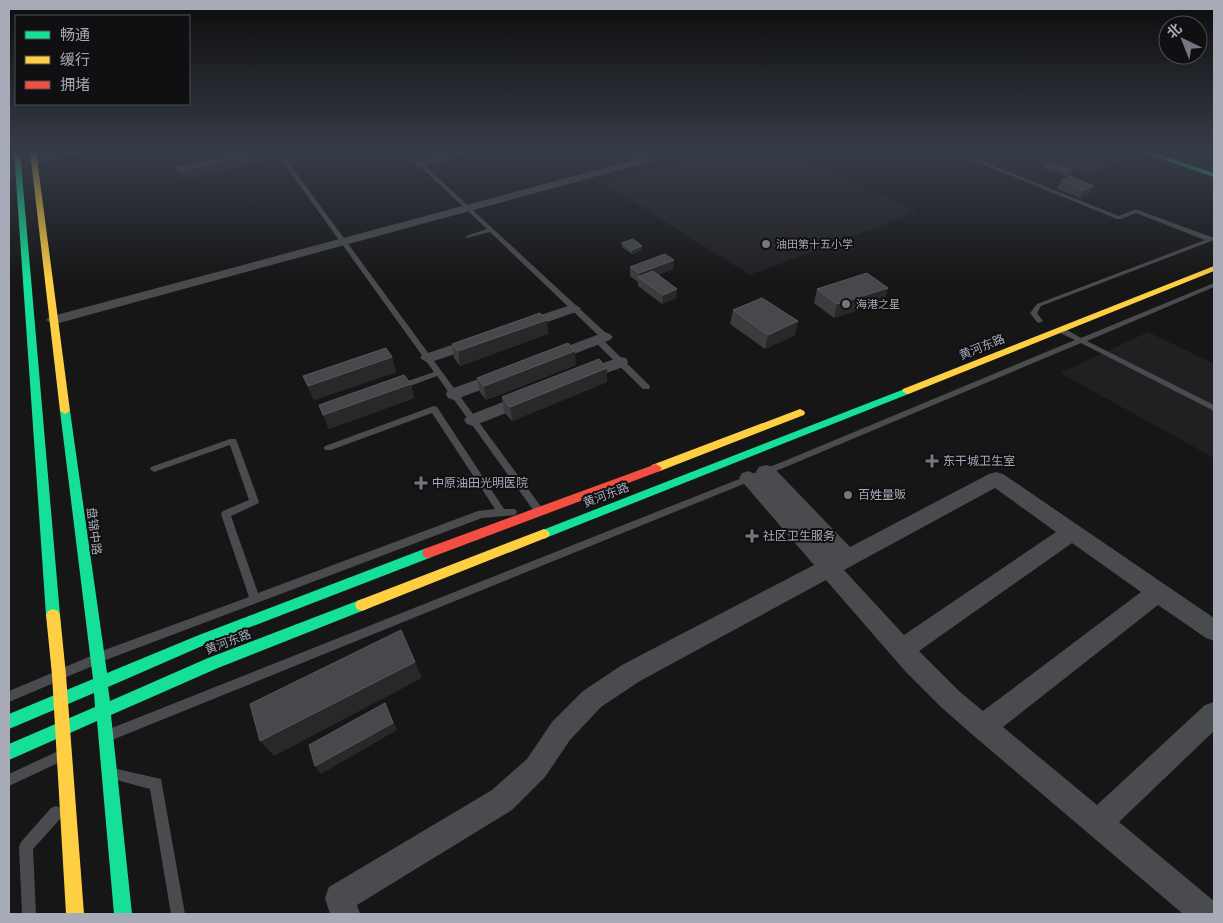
<svg xmlns="http://www.w3.org/2000/svg" width="1223" height="923" font-family="'IBM Plex Sans','Noto Sans SC',sans-serif">
	<style>
		.built { fill: #202022 }
		.lines { fill: none; stroke-linecap: round; stroke-linejoin: round }
		.lane { fill: #4a4b4f; fill-rule: evenodd }
		.street { fill: #4a4b4f; fill-rule: evenodd }
		.fast { fill: #16e098; fill-rule: evenodd }
		.slow { fill: #ffcf43; fill-rule: evenodd }
		.jam { fill: #f24e42; fill-rule: evenodd }
		.wall { fill: #3c3c3e }
		.shaded-wall { fill: #282829 }
		.building { fill: #47484b; stroke: #56585c }
		.poi-dot { fill: #74777f; stroke: #101012; stroke-width: 2 }
		.labels { text-anchor: middle; stroke-width: 4; stroke-linejoin: round; paint-order: stroke }
		.far-poi-label { font-size: 11px; fill: #a6abb7; stroke: #101012; text-anchor: start }
		.street-label { font-size: 12px; fill: #a6abb7; stroke: #101012 }
		.poi-label { font-size: 12px; fill: #a6abb7; stroke: #101012; text-anchor: start }
	</style>
	<rect width="100%" height="100%" fill="#161616"/>
	<!-- built -->
	<path class="built" d="M717,151H787L917,212L750,275L603,183Z
		M1058,151H1119L1133,156L1090,175L1043,157Z
		M1148,332L1214,364V458L1060,373Z"/>
	<g class="lines">
		<!-- lane -->
		<path class="lane" d="M275,151H280L542,508L544,511L542,514H536L437,376L402,389H396L395,387L396,385L434,372Z
			M404,151H409L608,335V339H602L490,232L466,238V236L487,229Z
			M950,151H957L1119,216L1134,210H1138L1214,238V240L1041,306L1037,313L1043,321L1039,323L1037,322L1030,313L1037,304L1205,240L1136,213L1121,219H1117Z
			M1214,283V287L1087,341L1214,405V411L1081,343L788,466L112,740L108,738L106,734L108,730L112,728L782,462L1075,340L1058,332V328H1064L1081,338Z
			M595,338H601L649,385L650,387L649,389H643L595,342Z
			M434,406L437,407L504,509H515L517,512L515,515L482,518L103,661L99,660L97,656L99,652L249,597L221,514L223,511L249,500L230,445L154,472L150,469L151,467L230,439H236L259,502L257,504L231,516L258,593L478,511L495,509L432,413L331,450H325L324,448L325,446Z
			M91,656L95,657L97,661L95,665L64,678L60,677L58,673L60,669Z
			M52,673L56,674L58,678L56,682L9,702V691Z
			M56,752L60,754L62,758L60,762L9,786V774Z
			M117,769L161,779L185,914H171L150,789L113,779L111,775L113,771Z
			M56,806L61,808L63,813L61,818L33,849L36,914H22L19,847L21,842L51,808Z"/>
		<!-- street -->
		<path class="street" d="M68,151H92L34,164L29,161L34,158Z
			M457,151H477L419,167L414,164L415,162Z
			M629,151H641L650,160L649,162L59,323L54,325L46,320L49,317L637,159Z
			M574,304L581,308L579,311L521,331L513,326L516,323Z
			M605,332L610,334L613,337L610,340L556,361H544L542,358L544,355Z
			M476,337L482,339L484,342L482,345L428,363L420,358L422,355Z
			M620,357L626,358L628,362L626,366L584,381L578,380L576,376L578,372Z
			M501,371L507,372L509,376L507,380L454,400L448,398L446,394L448,390Z
			M526,393L532,395L535,399L532,403L473,426L467,424L464,420L467,416Z
			M766,465L773,467L850,547L989,474L996,472L1003,474L1214,618V641L1206,638L1158,605L1003,727L1097,805L1205,705L1214,702V731L1119,822L1214,901V914H1183L974,736L941,707L905,671L826,580L640,681L601,707L570,740L545,777L512,810L357,905L360,914H330L325,898L329,887L492,790L527,759L552,722L583,691L622,665L814,565L739,478L742,473L749,471L759,477L756,472L759,467ZM995,488L1056,532L904,635L844,570ZM1072,543L1141,592L983,711L959,691L919,651Z"/>
		<!-- fast -->
		<path class="fast" d="M14,151H20L60,615L58,619L53,621L48,619L46,615Z
			M1138,151H1148L1214,173V177Z
			M907,388L912,391L911,393L548,537L544,539L540,537L538,534L540,531Z
			M65,408L70,411L107,673L199,635L424,549L428,548L432,549L434,553L432,557L209,643L108,687L110,701L208,658L357,601L362,599L367,601L369,605L367,609L218,668L111,715L132,914H114L97,721L9,760V744L95,707L94,693L9,729V714L93,679L60,411Z"/>
		<!-- slow -->
		<path class="slow" d="M30,151H36L70,411L65,414L60,411Z
			M1214,266V271L911,393L907,394L902,391L903,389Z
			M800,409L804,411L805,413L804,415L660,471L656,472L650,468L652,465Z
			M544,529L548,531L550,534L548,537L362,611L357,609L355,605L357,601Z
			M53,609L58,611L60,615L66,675L84,914H66L52,675L46,615L48,611Z"/>
		<!-- jam -->
		<path class="jam" d="M656,464L662,468L660,471L432,557L428,558L424,557L422,553L424,549Z"/>
	</g>
	<!-- wall -->
	<path class="wall" d="M1058,151H1076L1061,158L1056,156Z
		M1046,164L1072,170L1070,174L1066,176L1044,168Z
		M1070,176L1089,194L1080,198L1057,189L1061,180Z
		M622,243L642,250L632,254L622,247Z
		M630,267L673,269L658,275L676,298L662,304L638,286V282L630,276Z
		M888,288L884,301L834,318L814,303L817,289Z
		M733,310L795,335L765,349L730,324Z
		M547,320L548,334L460,366L454,358L452,344Z
		M392,357L396,372L314,400L303,376Z
		M576,365L486,400L480,392L477,378Z
		M607,382L512,421L504,412L502,397Z
		M411,384L414,398L329,429L319,405Z"/>
	<!-- shaded-wall -->
	<path class="shaded-wall" d="M1064,151H1076L1061,158Z
		M262,153L265,161L183,179L179,171Z
		M1072,170L1070,174L1066,176L1068,172Z
		M1094,186L1089,194L1080,198L1084,190Z
		M642,246V250L632,254V250Z
		M674,260L673,269L644,281L639,277V273Z
		M888,288L884,301L834,318L837,304Z
		M677,289L676,298L662,304L663,295Z
		M547,320L548,334L460,366L458,351Z
		M798,321L795,335L765,349L768,335Z
		M575,351L576,365L486,400L484,386Z
		M392,357L396,372L314,400L308,386Z
		M607,368V382L512,421L510,407Z
		M411,384L414,398L329,429L323,415Z
		M415,662L422,678L274,756L260,741Z
		M385,703L397,730L321,774L315,766Z"/>
	<!-- building -->
	<path class="building" d="M251,151H261L262,153L179,171L177,167Z
		M1050,162L1072,170L1068,172L1046,164Z
		M1070,176L1094,186L1084,190L1061,180Z
		M633,239L642,246L632,250L622,243Z
		M665,254L674,260L639,273L630,267Z
		M653,271L677,289L663,295L638,277Z
		M867,273L888,288L837,304L817,289Z
		M762,298L798,321L768,335L733,310Z
		M540,313L547,320L458,351L452,344Z
		M568,343L575,351L484,386L477,378Z
		M386,348L392,357L308,386L303,376Z
		M599,359L607,368L510,407L502,397Z
		M404,375L411,384L323,415L319,405Z
		M401,630L415,662L260,741L250,704Z
		M385,703L393,723L315,766L309,745Z"/>
	<!-- sky -->
	<linearGradient id="sky" x2="0" y2="1"><stop stop-color="#0c0c0c"/><stop offset="0.54" stop-color="#363c47"/><stop offset="1" stop-color="#363c47" stop-opacity="0"/></linearGradient>
	<rect width="1223" height="281" fill="url(#sky)"/>
	<!-- markers -->
	<g class="poi-dot">
		<circle cx="766" cy="244" r="5"/>
		<circle cx="846" cy="304" r="5"/>
		<path d="M929.5 453.5h5v5h5v5h-5v5h-5v-5h-5v-5h5z"/>
		<path d="M418.5 475.5h5v5h5v5h-5v5h-5v-5h-5v-5h5z"/>
		<circle cx="848" cy="495" r="5"/>
		<path d="M749.5 528.5h5v5h5v5h-5v5h-5v-5h-5v-5h5z"/>
	</g>
	<g class="labels">
		<!-- far-poi labels -->
		<g class="far-poi-label">
			<text x="776" y="248">油田第十五小学</text>
			<text x="856" y="308">海港之星</text>
		</g>
		<!-- street labels -->
		<g class="street-label">
			<text transform="translate(982 347) rotate(-22)" y="4">黄河东路</text>
			<text transform="translate(606 495) rotate(-21)" y="4">黄河东路</text>
			<text transform="translate(94 531) rotate(83)" y="4">盘锦中路</text>
			<text transform="translate(228 642) rotate(-21)" y="4">黄河东路</text>
		</g>
		<!-- poi labels -->
		<g class="poi-label">
			<text x="943" y="465">东干城卫生室</text>
			<text x="432" y="487">中原油田光明医院</text>
			<text x="858" y="499">百姓量贩</text>
			<text x="763" y="540">社区卫生服务</text>
		</g>
	</g>
	<!-- border -->
	<rect width="1223" height="923" fill="none" stroke="#a6abb7" stroke-width="20"/>
	<!-- legend -->
	<rect x="15" y="15" width="175" height="90" fill="#101012" stroke="#4c4e54"/>
	<rect x="25" y="31" width="25" height="8" fill="#16e098" stroke="#4c4e54"/>
	<text x="60" y="40" font-size="15" fill="#a6abb7">畅通</text>
	<rect x="25" y="56" width="25" height="8" fill="#ffcf43" stroke="#4c4e54"/>
	<text x="60" y="65" font-size="15" fill="#a6abb7">缓行</text>
	<rect x="25" y="81" width="25" height="8" fill="#f24e42" stroke="#4c4e54"/>
	<text x="60" y="90" font-size="15" fill="#a6abb7">拥堵</text>
	<!-- north arrow -->
	<g transform="translate(1183 40) rotate(317)"><circle r="24" fill="#101012" stroke="#4c4e54"/>
	<path d="M0-4L9 19L0 12L-9 19Z" fill="#74777f"/>
	<text y="-8" font-size="14" font-weight="bold" text-anchor="middle" fill="#a6abb7">北</text>
	</g>
</svg>
